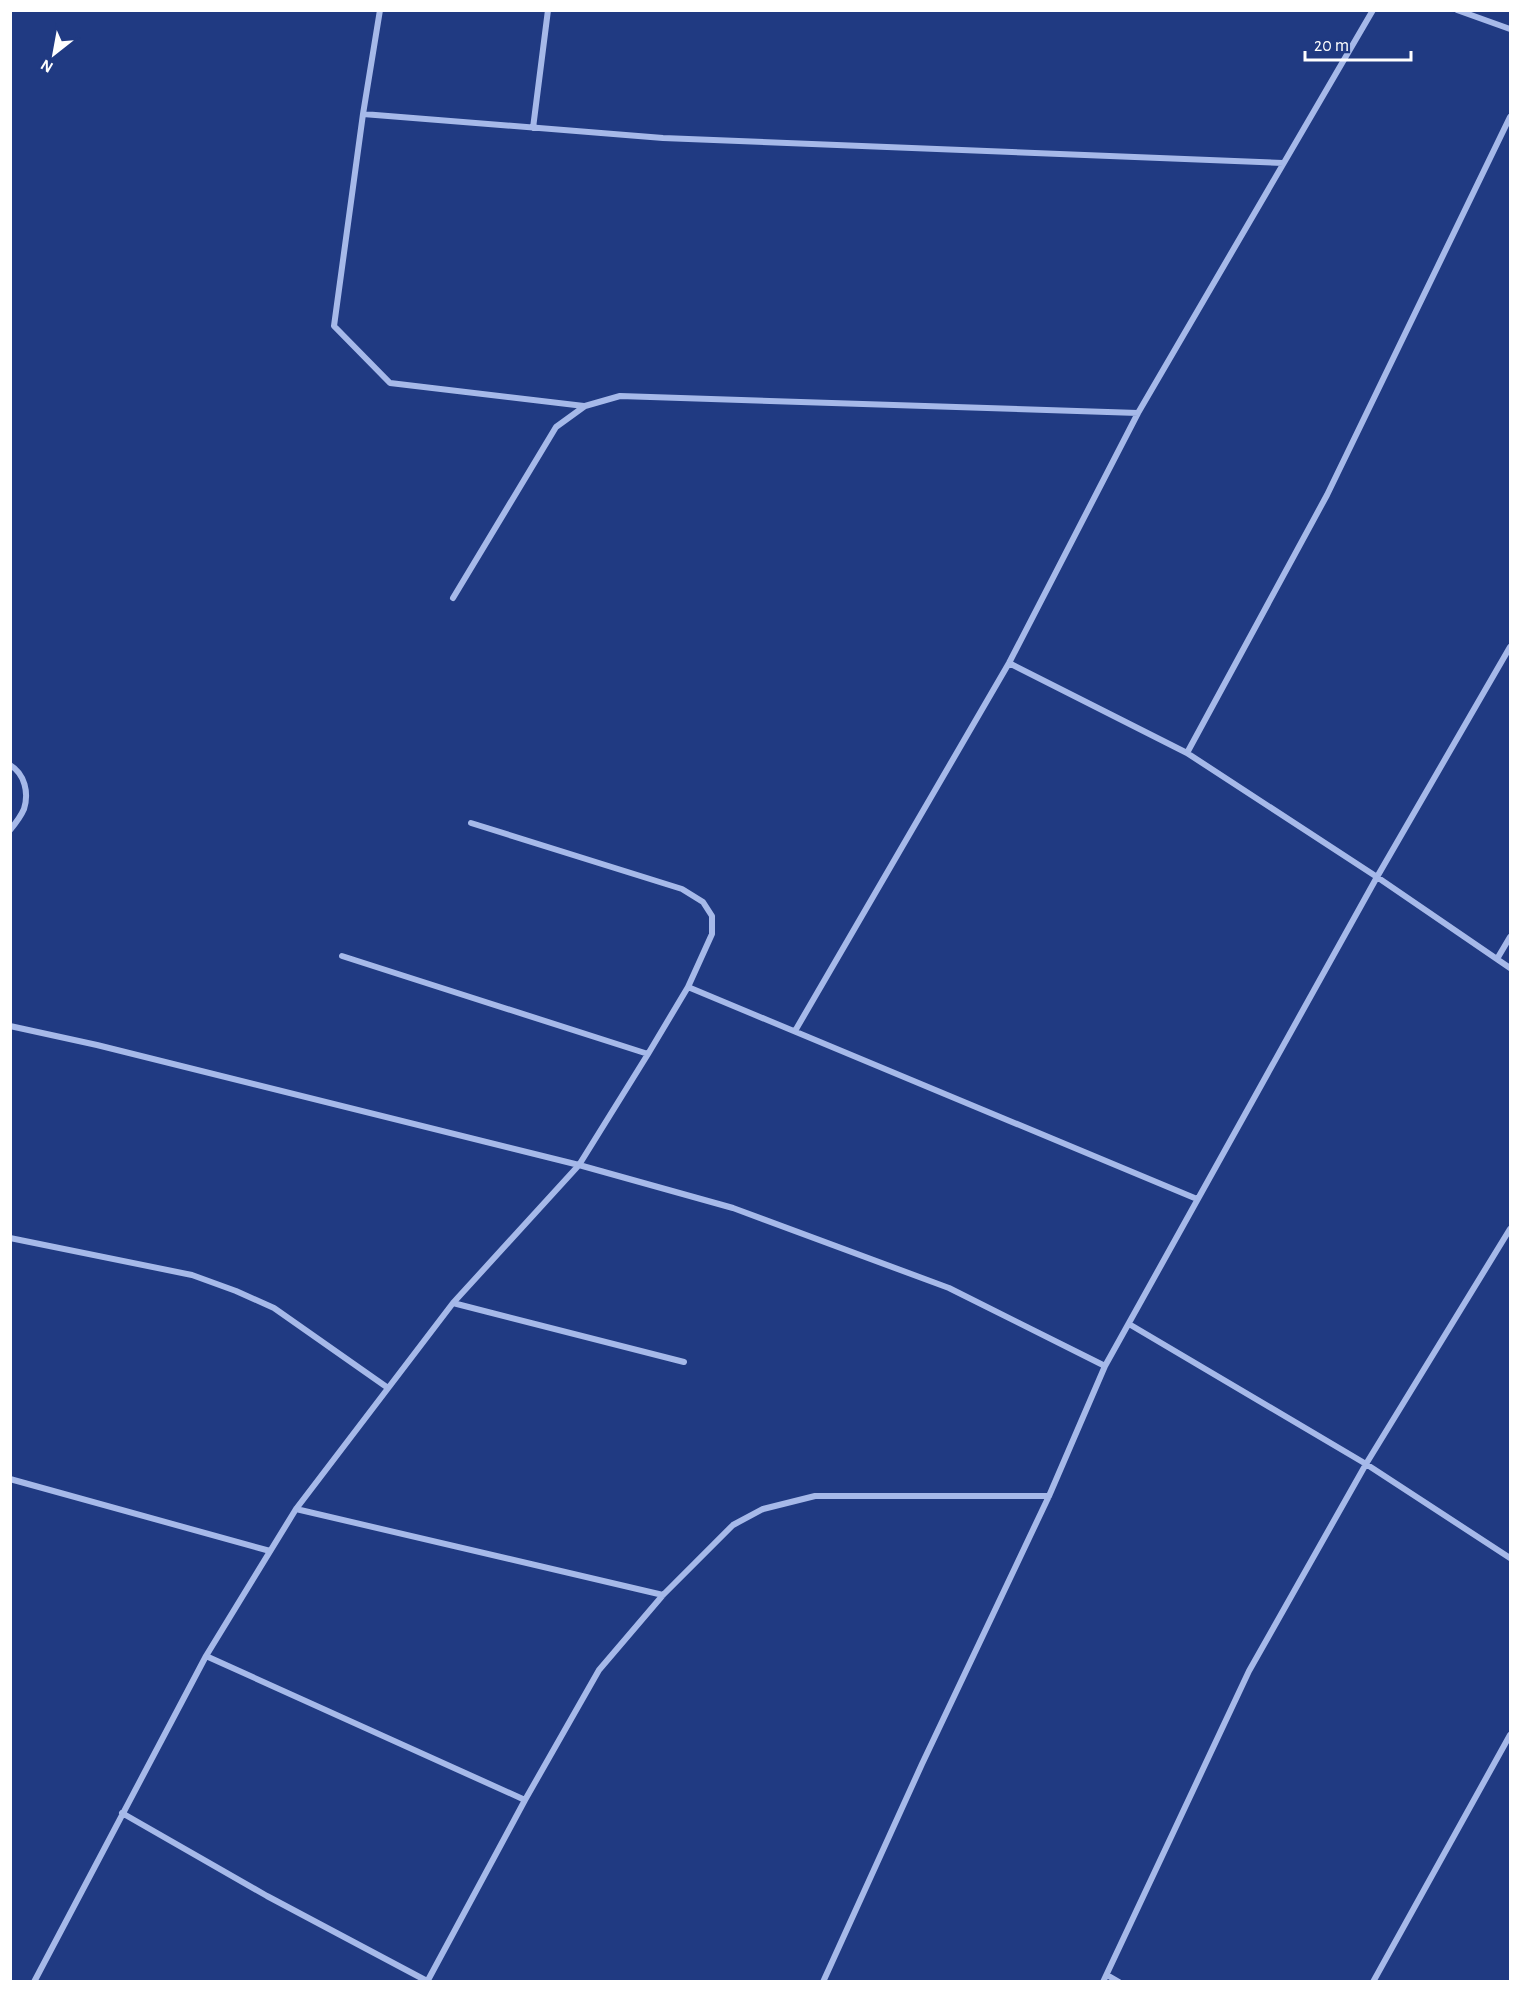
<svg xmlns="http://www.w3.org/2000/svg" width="1521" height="1992" font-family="'Alegreya Sans',sans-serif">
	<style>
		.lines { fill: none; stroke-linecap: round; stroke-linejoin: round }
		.street { stroke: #a6b9e9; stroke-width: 6 }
	</style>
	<rect width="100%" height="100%" fill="#203a82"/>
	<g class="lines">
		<!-- street -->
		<path class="street" d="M380,10L363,114L334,326L390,383L584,406
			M1457,10L1510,29
			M363,114L663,138L1283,163
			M533,128L548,10
			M453,598L556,427L585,406L620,396L1138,413
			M1009,663L1187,753L1377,877L1510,968
			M1187,753L1327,495L1510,117
			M10,765C25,774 29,793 24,809C21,816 15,824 10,830
			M342,956L648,1054
			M1497,959L1510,937
			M688,987L1197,1199
			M10,1026L97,1045L579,1165L733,1208L949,1288L1105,1366
			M795,1031L1009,663L1138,413L1373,10
			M10,1238L192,1275L236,1291L274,1308L388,1388
			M453,1303L684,1362
			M1129,1324L1366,1464L1510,1558
			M10,1479L270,1551
			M296,1509L663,1595
			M206,1656L525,1800
			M122,1813L267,1896L427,1981
			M1107,1975L1119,1982
			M34,1982L206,1656L296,1509L453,1303L579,1165L648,1054L688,987L712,934V916L703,902L682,889L471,823
			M427,1982L525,1800L599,1670L663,1595L733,1525L763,1509L815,1496H1049
			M823,1982L922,1764L1049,1496L1105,1366L1377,877L1510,647
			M1103,1982L1249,1671L1366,1464L1510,1229
			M1373,1982L1510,1735"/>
	</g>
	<!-- border -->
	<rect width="1521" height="1992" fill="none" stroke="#ffffff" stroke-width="24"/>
	<!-- north arrow -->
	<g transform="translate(54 54) rotate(211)" stroke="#203a82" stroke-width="4.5" paint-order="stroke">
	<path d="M0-4.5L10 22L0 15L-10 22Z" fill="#ffffff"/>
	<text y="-9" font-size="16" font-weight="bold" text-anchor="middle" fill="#ffffff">N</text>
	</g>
	<!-- scale -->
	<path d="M1305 51v9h106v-9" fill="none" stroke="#ffffff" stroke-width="3"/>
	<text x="1314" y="51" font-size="18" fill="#ffffff" stroke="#203a82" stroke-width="4.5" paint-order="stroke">20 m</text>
</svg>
